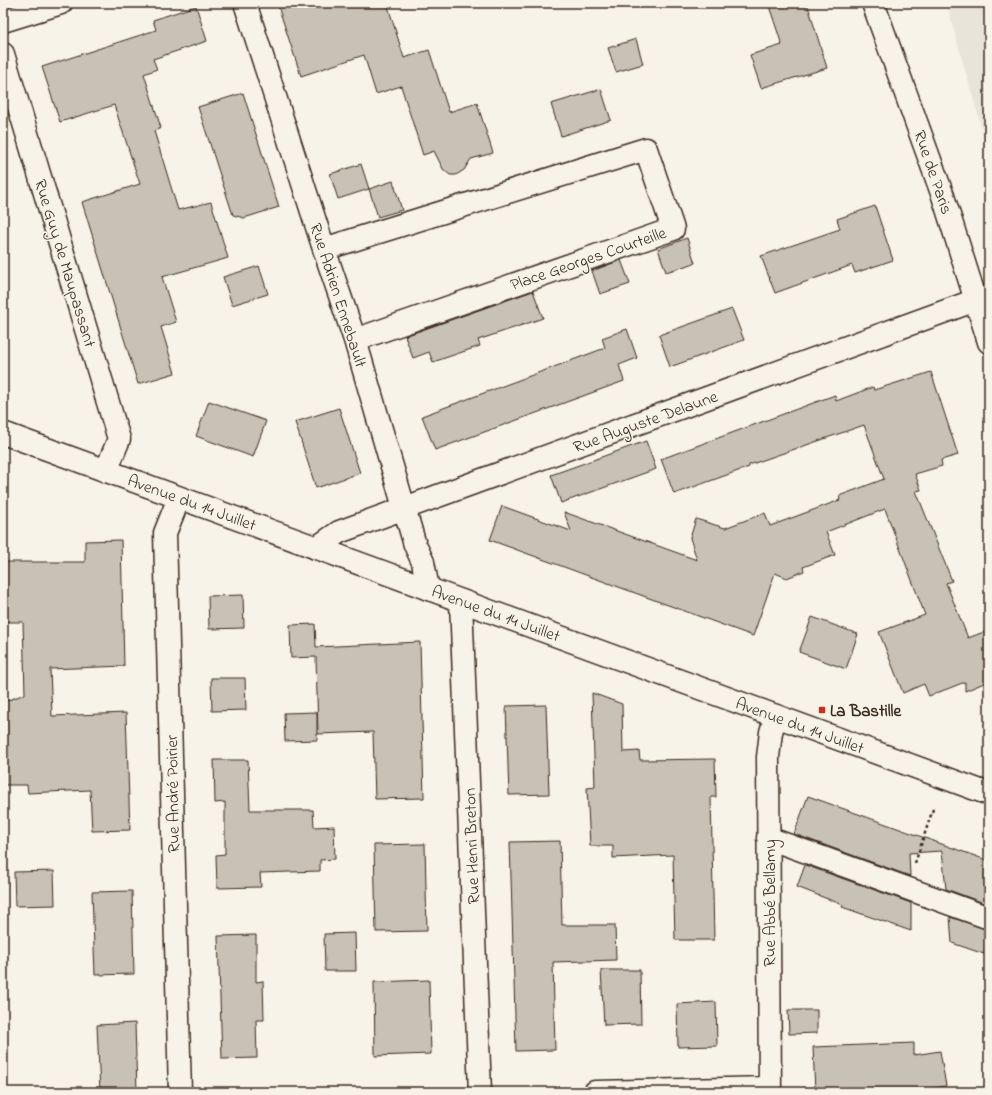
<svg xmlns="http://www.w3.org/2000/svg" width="992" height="1095" font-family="'Indie Flower',sans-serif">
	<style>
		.built { fill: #e9e4d9 }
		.building { fill: #c8c1b6; stroke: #3b2a1e }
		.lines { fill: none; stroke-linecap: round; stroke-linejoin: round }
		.minor-casing { stroke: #3b2a1e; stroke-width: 25 }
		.major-casing { stroke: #3b2a1e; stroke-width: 25 }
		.path { stroke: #3b2a1e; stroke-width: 2.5; stroke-dasharray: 3 3; stroke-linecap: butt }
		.minor { stroke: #f7f3e8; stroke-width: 22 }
		.major { stroke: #f7f3e8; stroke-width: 22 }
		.poi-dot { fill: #c8321e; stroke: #f7f3e8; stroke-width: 1.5 }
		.labels { text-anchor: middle; stroke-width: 3; stroke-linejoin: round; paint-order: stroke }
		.street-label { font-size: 17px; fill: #3b2a1e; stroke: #f7f3e8 }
		.poi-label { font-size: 17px; font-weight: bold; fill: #3b2a1e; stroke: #f7f3e8; text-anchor: start }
	</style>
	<rect width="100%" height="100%" fill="#f7f3e8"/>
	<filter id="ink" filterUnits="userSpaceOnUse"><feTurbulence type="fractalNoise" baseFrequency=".025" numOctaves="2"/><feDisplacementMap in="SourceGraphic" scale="8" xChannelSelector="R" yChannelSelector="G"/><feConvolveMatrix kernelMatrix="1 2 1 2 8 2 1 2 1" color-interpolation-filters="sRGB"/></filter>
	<g filter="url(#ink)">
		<!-- built -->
		<path class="built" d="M946,3H989V154Z"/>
		<!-- building -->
		<path class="building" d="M277,3H387L404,58L429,50L449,112L477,103L493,153L471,159L464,170L456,175H450L443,169L434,151L423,155L401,86L376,94L364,55L301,76Z
			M768,3H807L827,68L761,88L750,55L782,45Z
			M196,6L207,41L153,59L157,69L144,74L161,128L154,131L178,210L211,202L228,258L162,277L176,322L161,327L175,373L138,384L82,202L140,184L114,105L60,122L42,67L156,30L153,20Z
			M636,39L643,64L616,72L608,48Z
			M601,89L611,120L561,136L551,104Z
			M243,93L279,207L244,218L233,215L198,107Z
			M361,164L369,189L338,199L330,174Z
			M393,181L402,210L378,217L369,189Z
			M875,206L893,260L855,273L852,265L775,293L761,256L840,229L837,219Z
			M687,238L695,263L666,272L658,249Z
			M621,260L630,284L600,294L592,271Z
			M259,266L268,294L232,305L223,277Z
			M533,291L543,318L478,340L480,346L433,362L429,352L413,358L405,336Z
			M732,309L744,340L670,367L659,335Z
			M627,329L637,358L619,365L624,381L435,450L422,416L605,348L602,338Z
			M931,372L958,455L941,460L942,466L915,474L921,490L916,491L952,581L946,583L968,638L989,630V681L965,691V682L929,696L924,684L903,693L879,632L925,615L885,509L826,532L835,555L803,567L804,571L787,578L775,573L753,636L490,540L502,506L571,531L564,512L697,560L690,538L696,519L725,528L765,513L770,526L840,500L839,496L884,479L864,425L749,465V467L674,494L661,459L835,395L836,401L873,387L874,390Z
			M209,401L266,421L253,457L196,436Z
			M339,408L360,473L316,488L295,422Z
			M646,441L656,469L561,503L551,475Z
			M121,540L124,666L50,669L52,716L126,713L130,830L92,831L90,790L28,793L27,785H3V702L25,694L23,622H4L3,562H85V541Z
			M243,595L244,628L209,629L208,596Z
			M812,617L858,634L846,669L799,652Z
			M315,624L316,647L420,642L424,798L375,799L373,732L318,734L316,657L291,658L290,625Z
			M211,678H245L246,710L212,711Z
			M592,693L622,704L623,752L639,751L640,760L715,759L716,797H711L714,940H675L673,855L613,858V846H590L587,788L595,787Z
			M546,705L549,794L509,795L506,706Z
			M317,712V740L285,741L284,713Z
			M214,760H248L250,810H313L314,827L334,826L335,859L320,860V871L260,873L261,887L217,888L216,855L225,854V802L215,803Z
			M808,796L989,861V905L946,889L942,851L909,853L910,876L794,834Z
			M560,841L562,925H615L616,960L553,962L555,1050L516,1051L510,842Z
			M425,844L427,931L376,932L374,845Z
			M805,865L911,903V931L842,907L843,905L797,887Z
			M54,871L55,905L15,906L14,872Z
			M132,891L134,974L95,975L92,892Z
			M950,917L989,930V938L984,954L952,943Z
			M355,933L356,971H325L324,934Z
			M256,935V982L263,981L264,1020H256L257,1058L222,1059L218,936Z
			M601,970H640L641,1024L604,1025Z
			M429,980L431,1054L375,1056L374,982Z
			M716,1002L717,1046L678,1047L677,1004Z
			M788,1010H817V1033L789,1034Z
			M135,1023L137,1092H100L97,1025Z
			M914,1043V1055L940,1051L946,1086L913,1092H815L813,1047Z"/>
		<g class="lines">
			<!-- minor casing -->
			<g class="minor-casing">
				<path id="minor" d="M245,3L324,249L355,340L415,545L423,562L428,589
					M873,3L943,196L989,342
					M3,21L61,3
					M3,54L119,439L106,471
					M324,249L646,149L673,229L355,340
					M179,498L165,533L180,1092
					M316,548L339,532L976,300
					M461,601L480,1092
					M768,838L989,918
					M595,1092L770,1088
					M770,1092L768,757L771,732L776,716"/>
			</g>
			<!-- major casing -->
			<g class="major-casing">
				<path id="major" d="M3,433L989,794"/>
			</g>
			<!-- path -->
			<path class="path" d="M915,863L934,806"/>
			<!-- minor -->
			<use href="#minor" class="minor"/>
			<!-- major -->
			<use href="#major" class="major"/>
		</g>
	</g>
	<!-- markers -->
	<rect class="poi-dot" x="818" y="706" width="8" height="8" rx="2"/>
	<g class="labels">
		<!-- street labels -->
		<g class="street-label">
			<text transform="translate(934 172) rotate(71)" y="6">Rue de Paris</text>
			<text transform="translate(588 258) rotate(-19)" y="6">Place Georges Courteille</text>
			<text transform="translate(66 263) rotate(73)" y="6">Rue Guy de Maupassant</text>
			<text transform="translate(339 295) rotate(72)" y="6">Rue Adrien Ennebault</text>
			<text transform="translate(645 421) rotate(-20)" y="6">Rue Auguste Delaune</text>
			<text transform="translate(192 502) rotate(20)" y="6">Avenue du 14 Juillet</text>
			<text transform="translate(496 613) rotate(20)" y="6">Avenue du 14 Juillet</text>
			<text transform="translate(800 725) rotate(20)" y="6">Avenue du 14 Juillet</text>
			<text transform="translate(172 794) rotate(-91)" y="6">Rue André Poirier</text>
			<text transform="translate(471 846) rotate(-92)" y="6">Rue Henri Breton</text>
			<text transform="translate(769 903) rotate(-90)" y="6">Rue Abbé Bellamy</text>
		</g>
		<!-- poi labels -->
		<g class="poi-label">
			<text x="830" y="716">La Bastille</text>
		</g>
	</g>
	<!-- margin -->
	<rect width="992" height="1095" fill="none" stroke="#f7f3e8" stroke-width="16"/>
	<rect x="8" y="8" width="976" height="1079" fill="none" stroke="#3b2a1e" stroke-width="1.5" filter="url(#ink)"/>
</svg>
